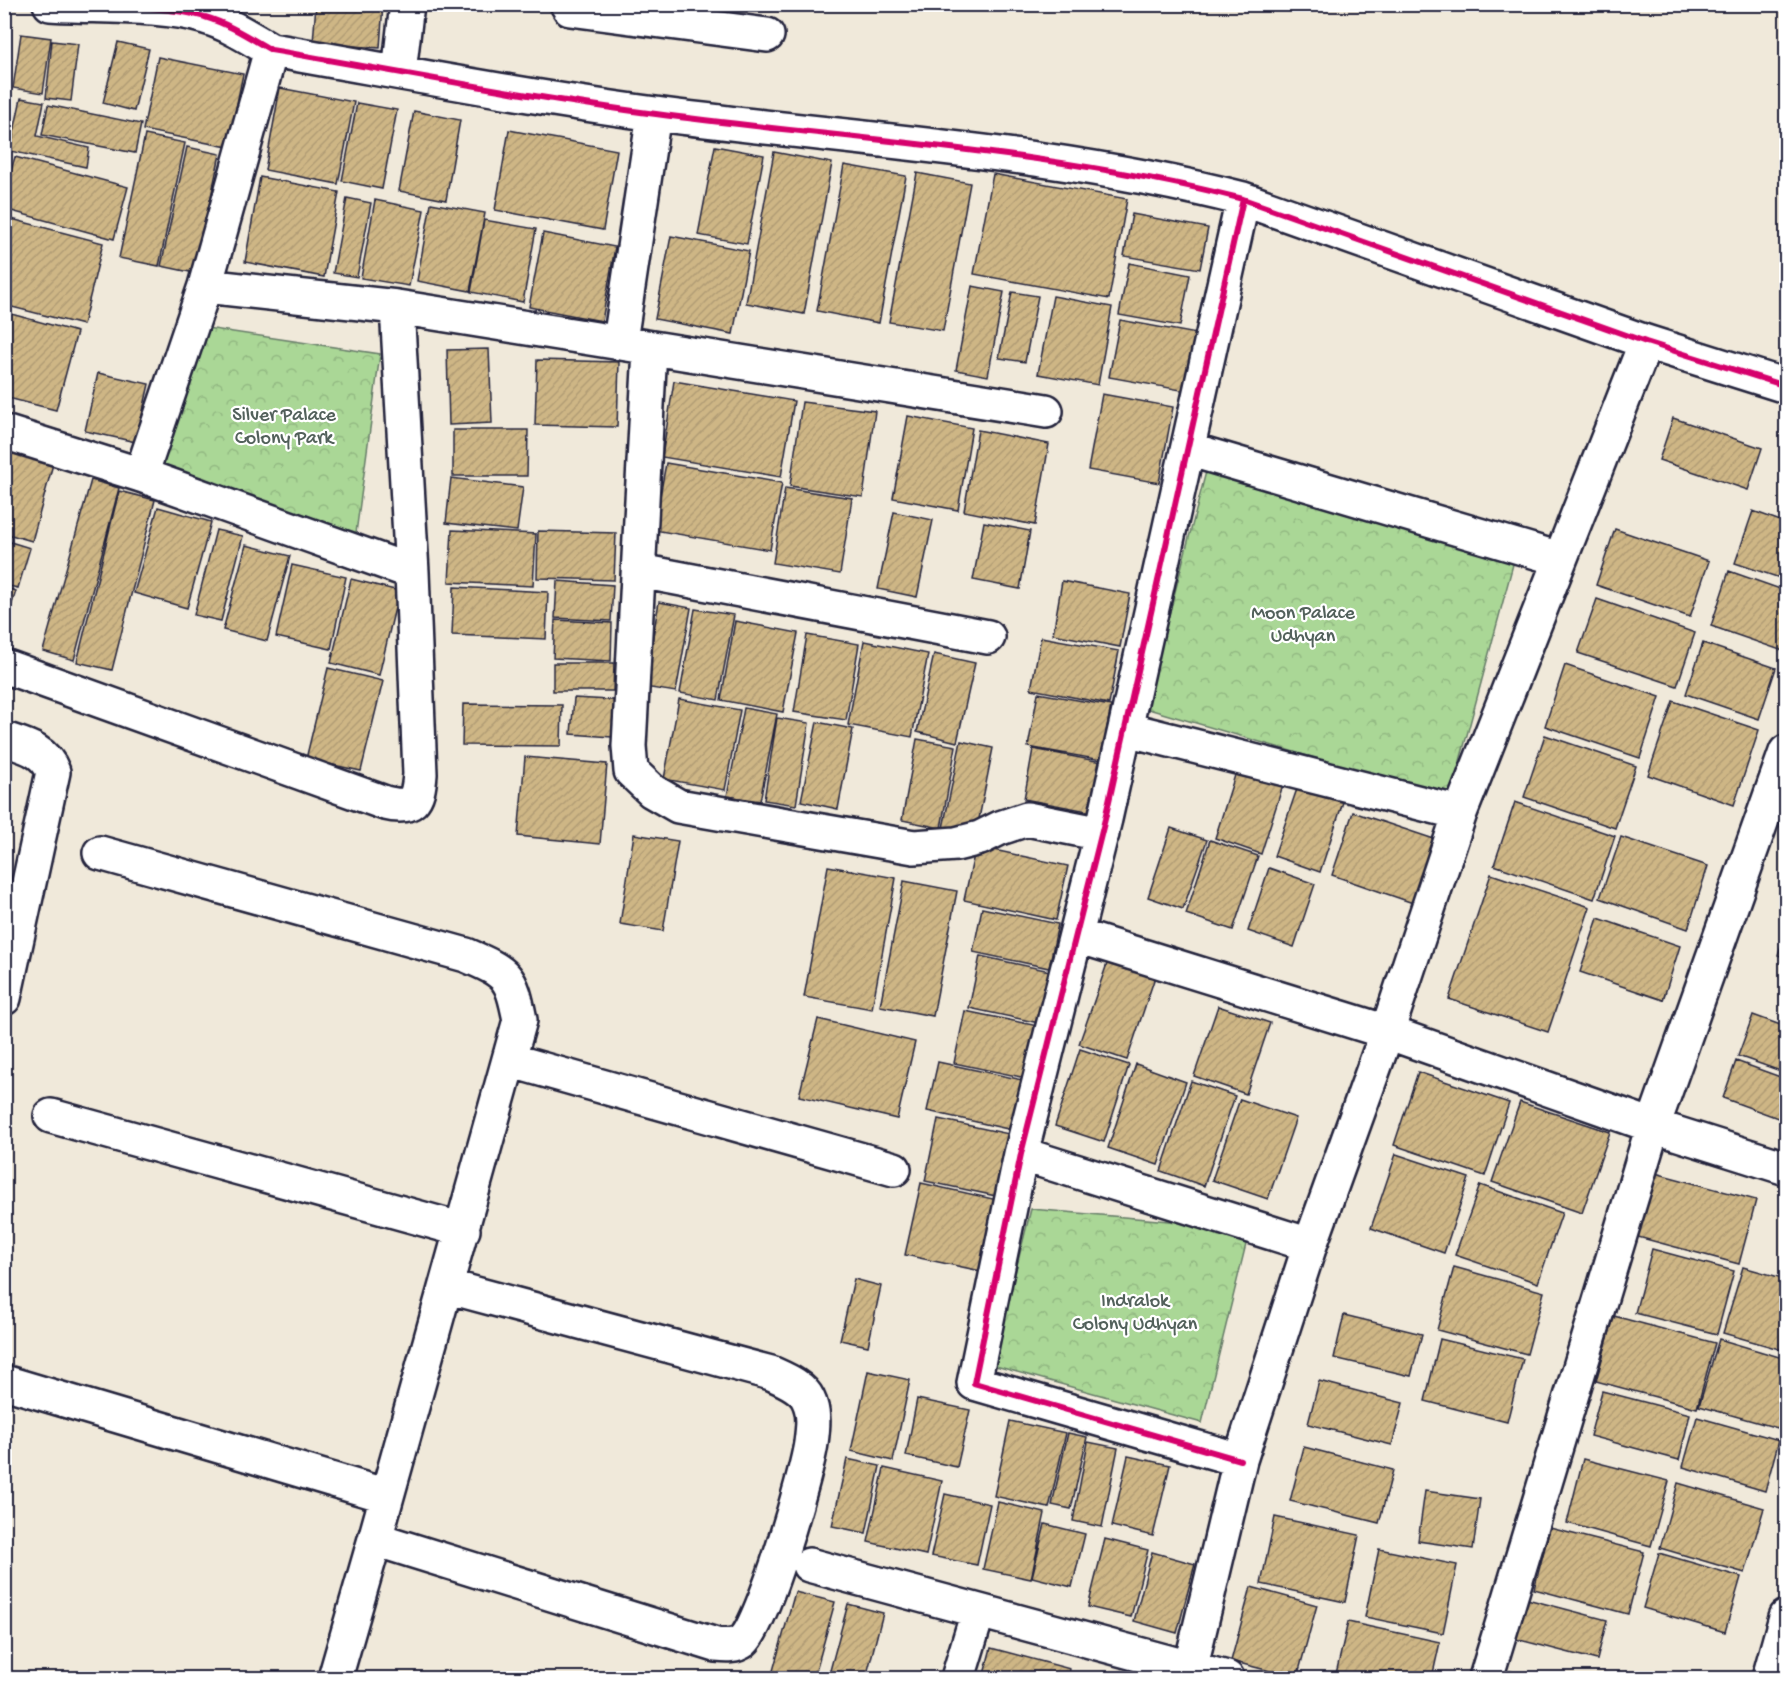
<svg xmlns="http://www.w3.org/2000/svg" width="1791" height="1683" font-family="'Gochi Hand',sans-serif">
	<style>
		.park { fill: url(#park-crowns); stroke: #667c68; stroke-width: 1.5 }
		.building { fill: url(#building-hatch); stroke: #22223b; stroke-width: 1.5 }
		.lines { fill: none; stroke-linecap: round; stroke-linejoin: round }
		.street-casing { stroke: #22223b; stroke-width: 38 }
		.street { stroke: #fff; stroke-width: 33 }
		.cycleway-casing { stroke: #fff; stroke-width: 10 }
		.cycleway { stroke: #d6006c; stroke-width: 6 }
		.labels { text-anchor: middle; stroke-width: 4.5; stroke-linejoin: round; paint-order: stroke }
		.park-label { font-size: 20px; fill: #52615b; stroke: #fff }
	</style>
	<defs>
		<pattern id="park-crowns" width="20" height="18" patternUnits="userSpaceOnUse" patternTransform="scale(1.5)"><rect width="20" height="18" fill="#aad796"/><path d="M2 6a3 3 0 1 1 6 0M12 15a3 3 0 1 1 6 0" fill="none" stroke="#92b882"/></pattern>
		<pattern id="building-hatch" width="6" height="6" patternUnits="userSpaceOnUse" patternTransform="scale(1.5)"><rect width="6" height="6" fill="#ceb685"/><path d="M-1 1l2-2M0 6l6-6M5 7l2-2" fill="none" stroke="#b19c74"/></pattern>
	</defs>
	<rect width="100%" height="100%" fill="#f0e9da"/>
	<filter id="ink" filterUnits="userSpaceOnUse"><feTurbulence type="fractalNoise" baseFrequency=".0167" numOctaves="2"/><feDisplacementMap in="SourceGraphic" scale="12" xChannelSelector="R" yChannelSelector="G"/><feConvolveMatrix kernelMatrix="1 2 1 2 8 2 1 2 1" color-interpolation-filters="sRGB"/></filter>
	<g filter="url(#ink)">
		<!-- park -->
		<path class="park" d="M200,327L380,354L354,548L161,463Z
			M1209,460L1515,557L1450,798L1145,708Z
			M1031,1209L1250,1228L1202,1423L992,1365Z"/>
		<!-- building -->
		<path class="building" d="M316,4H383L380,48L313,43Z
			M21,34L51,38L43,93L13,88Z
			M52,41L78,44L71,101L46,98Z
			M118,42L149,49L134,111L103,103Z
			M158,57L243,74L228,147L143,130Z
			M280,88L354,102L338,184L265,170Z
			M21,98L44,102L37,136L89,148L86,167L10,151Z
			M357,103L397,110L382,189L342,181Z
			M48,105L141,124L135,153L42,135Z
			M414,111L460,120L446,200L399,191Z
			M509,130L617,150L603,230L495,210Z
			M145,135L185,143L159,266L119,258Z
			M715,146L764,155L747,244L698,235Z
			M187,147L220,154L195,273L161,266Z
			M774,152L832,163L804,314L746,303Z
			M15,157L128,187L114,239L4,209V193Z
			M844,165L906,176L879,323L817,311Z
			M917,173L970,183L943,331L889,322Z
			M993,174L1127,199L1109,299L974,274Z
			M260,177L339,192L324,277L245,262Z
			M347,198L371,203L357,277L333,273Z
			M375,200L424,210L409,286L361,278Z
			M431,203L485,213L470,291L417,281Z
			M1132,214L1208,228L1200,269L1124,256Z
			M4,217L103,243L83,325L4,305Z
			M484,220L536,229L523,302L471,292Z
			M543,233L615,247L602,321L529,307Z
			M671,236L749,251L733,334L655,319Z
			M1129,263L1190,275L1180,326L1119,315Z
			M972,286L1004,292L988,376L956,370Z
			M1012,292L1038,296L1025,362L999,358Z
			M1053,296L1112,307L1098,385L1038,374Z
			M4,312L77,332L56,410L4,397Z
			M1120,320L1197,334L1186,391L1109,377Z
			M489,349L492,423L449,425L447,350Z
			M537,360L619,362L617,427L535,425Z
			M98,373L149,384L136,442L85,431Z
			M674,381L794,401L781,477L662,457Z
			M1102,394L1173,407L1159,483L1088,470Z
			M802,402L875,411L863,497L790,486Z
			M908,416L972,428L958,510L893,498Z
			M1673,418L1762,448L1748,490L1659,460Z
			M453,430H528L527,476H453Z
			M978,430L1049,444L1035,525L964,511Z
			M4,451L53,464L32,541L4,533Z
			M666,463L782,483L770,550L654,530Z
			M451,478L523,487L517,531L446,523Z
			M91,480L119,488L74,660L43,651Z
			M785,488L852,498L840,574L773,563Z
			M119,491L155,500L112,670L77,662Z
			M158,507L211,522L187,608L134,593Z
			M1753,511L1786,523V580L1735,563Z
			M894,512L933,520L917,597L878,589Z
			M984,522L1030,531L1020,589L973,580Z
			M1615,529L1709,561L1690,617L1596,585Z
			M216,530L243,536L221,621L194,615Z
			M452,530L536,534L533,586L449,582Z
			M538,531L616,533L614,580L537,578Z
			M4,540L30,548L18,588L4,585Z
			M246,545L290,556L267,641L223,630Z
			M292,565L346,577L331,649L276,637Z
			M1729,571L1786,591V652L1711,626Z
			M351,579L399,591L379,675L331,663Z
			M557,581L613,585L611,621L555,618Z
			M1062,581L1130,594L1120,647L1053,634Z
			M4,587L16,591L4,629Z
			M454,587L548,592L546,639L452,635Z
			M1597,599L1695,633L1677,686L1578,653Z
			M659,602L691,608L676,692L644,687Z
			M695,609L734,615L718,700L680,693Z
			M555,620L612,623L611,661L553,658Z
			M735,621L798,633L783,712L721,700Z
			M807,635L859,644L846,720L794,712Z
			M1041,637L1119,651L1109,704L1031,689Z
			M864,641L928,654L912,737L848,725Z
			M1703,643L1776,668L1759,719L1686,694Z
			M934,654L975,663L957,742L917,732Z
			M553,663H614L613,691H553Z
			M1565,665L1660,697L1640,758L1545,726Z
			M328,668L383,681L361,771L306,759Z
			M1038,693L1111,706L1101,760L1028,747Z
			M574,698L628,701L626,738L571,734Z
			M679,699L740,710L725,790L664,779Z
			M1673,701L1759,730L1734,805L1648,775Z
			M463,704L562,705L561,746L462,745Z
			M744,708L777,714L760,801L727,796Z
			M777,718L809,723L796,805L764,800Z
			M817,722L853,729L838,809L801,801Z
			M1545,735L1636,766L1615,828L1524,797Z
			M917,739L956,746L941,828L902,820Z
			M961,741L993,748L976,834L943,828Z
			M1033,749L1107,763L1098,813L1024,799Z
			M525,757L607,764L600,844L518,836Z
			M1237,769L1283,785L1261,854L1215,838Z
			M1299,783L1344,799L1320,872L1274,856Z
			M1515,802L1615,836L1594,899L1494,865Z
			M1353,812L1434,839L1413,903L1332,875Z
			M1171,828L1207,840L1183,909L1148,897Z
			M634,834L678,841L663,931L620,924Z
			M1621,837L1708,866L1688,929L1600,898Z
			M1210,840L1258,856L1233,930L1186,914Z
			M976,846L1068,866L1056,920L964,900Z
			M828,866L896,878L872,1009L804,997Z
			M1269,868L1315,884L1294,947L1248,931Z
			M1491,874L1590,907L1548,1032L1449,999Z
			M904,881L957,891L933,1016L880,1006Z
			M982,908L1058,924L1049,968L973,952Z
			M1598,918L1680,946L1663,1000L1580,972Z
			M1786,930V958L1778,955Z
			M980,956L1050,971L1039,1023L969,1008Z
			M1108,961L1155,977L1127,1060L1079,1044Z
			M1218,1006L1270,1023L1246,1094L1194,1076Z
			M965,1011L1038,1026L1026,1078L954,1063Z
			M1753,1015L1786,1027V1073L1738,1056Z
			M818,1019L915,1042L897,1119L799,1096Z
			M1080,1049L1129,1065L1104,1142L1055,1126Z
			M1736,1061L1786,1079V1121L1723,1098Z
			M938,1062L1027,1081L1017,1131L927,1111Z
			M1136,1064L1186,1082L1158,1165L1108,1148Z
			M1418,1072L1509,1103L1485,1176L1394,1145Z
			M1191,1081L1235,1096L1204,1186L1161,1171Z
			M1240,1099L1296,1118L1268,1199L1212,1180Z
			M1520,1102L1610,1132L1582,1213L1492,1182Z
			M938,1119L1009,1134L996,1196L925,1181Z
			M1396,1154L1469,1178L1444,1253L1371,1228Z
			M1655,1173L1756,1200L1739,1264L1638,1237Z
			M921,1183L1002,1201L986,1272L905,1255Z
			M1480,1185L1562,1213L1538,1283L1455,1255Z
			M1652,1249L1734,1271L1717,1334L1635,1313Z
			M1454,1267L1544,1292L1527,1354L1437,1330Z
			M1743,1267L1786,1279V1351L1723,1333Z
			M854,1279L881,1286L868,1346L840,1340Z
			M1344,1315L1422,1334L1411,1376L1334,1358Z
			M1614,1316L1715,1343L1697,1408L1596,1381Z
			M1440,1339L1523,1359L1507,1422L1425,1401Z
			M1719,1339L1786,1359L1785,1430L1699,1406Z
			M868,1371L910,1380L893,1461L851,1451Z
			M1319,1381L1403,1403L1392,1445L1308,1424Z
			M1602,1391L1690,1414L1679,1460L1590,1436Z
			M917,1399L970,1410L957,1467L906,1456Z
			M1697,1417L1779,1440L1765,1491L1683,1467Z
			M1010,1421L1066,1433L1049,1508L994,1496Z
			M1068,1433L1087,1437L1071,1509L1052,1505Z
			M1088,1442L1118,1448L1102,1527L1073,1521Z
			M1304,1447L1393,1470L1379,1523L1290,1501Z
			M1128,1456L1170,1465L1153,1536L1112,1526Z
			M847,1459L880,1466L866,1533L832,1526Z
			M1583,1459L1669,1481L1651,1546L1567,1523Z
			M884,1468L942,1481L926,1555L868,1542Z
			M1678,1483L1764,1508L1745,1573L1660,1548Z
			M1425,1491L1480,1499L1473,1549L1418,1541Z
			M945,1494L990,1504L977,1565L931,1556Z
			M998,1502L1045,1513L1031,1579L983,1569Z
			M1275,1517L1359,1535L1345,1602L1261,1584Z
			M1045,1524L1085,1534L1072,1587L1032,1577Z
			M1550,1528L1644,1552L1628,1614L1534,1589Z
			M1105,1539L1148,1550L1131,1617L1088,1607Z
			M1379,1549L1457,1565L1443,1633L1365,1617Z
			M1152,1552L1195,1564L1177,1633L1134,1621Z
			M1659,1553L1741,1577L1725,1632L1643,1608Z
			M1251,1587L1317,1605L1297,1678L1231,1661Z
			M795,1592L835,1602L814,1678H771Z
			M1527,1599L1607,1620L1597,1660L1516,1639Z
			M848,1604L883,1613L866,1678H828Z
			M1348,1622L1440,1642L1432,1678H1335Z
			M991,1648L1070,1669L1068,1678H983Z
			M1510,1671L1539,1678H1508Z"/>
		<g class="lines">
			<!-- street casing -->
			<g class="street-casing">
				<path id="street" d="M50,4C95,7 164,4 205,17C229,24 250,38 271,50C399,72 527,97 656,114C852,140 1051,150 1243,199L1646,342L1786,386
					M567,4L570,9L767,35
					M399,72L407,4
					M205,286L397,307L1046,411
					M620,341L654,114
					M650,349L629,746L631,771L652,791L678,806L914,847L956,844L980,838L1000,828L1027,819L1102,834
					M4,432L141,475L412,572
					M1188,449L1560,559
					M141,475L205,286L271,50
					M640,571L988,637
					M4,666L385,803C413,810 418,801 420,774L412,572L397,307
					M1126,729L1460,813
					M4,739C25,746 45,750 53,772L4,998
					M100,853L466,955C508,973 511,975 520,1020L375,1539
					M1078,936L1387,1032L1653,1126L1786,1168
					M509,1060L894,1169
					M51,1116L463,1230
					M1021,1154L1310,1245
					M4,1382L387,1496
					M1240,1460L974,1383L1021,1154L1105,819L1243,199
					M809,1565L1227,1678
					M335,1678L375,1539L716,1645C726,1646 735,1647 743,1641C763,1625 807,1473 811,1443C813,1428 815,1413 808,1399C802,1386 784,1379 771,1373L446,1286
					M958,1678L978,1612
					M1188,1678L1240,1460L1310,1245L1387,1032L1460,813L1646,342
					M1486,1678L1653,1126L1786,752
					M1769,1678L1786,1617"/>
			</g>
			<!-- street -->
			<use href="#street" class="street"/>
			<!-- cycleway casing -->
			<g class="cycleway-casing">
				<path id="cycleway" d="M50,4C95,7 164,4 205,17C229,24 250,38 271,50C399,72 527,97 656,114C852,140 1051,150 1243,199L1646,342L1786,386
					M1240,1460L974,1383L1021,1154L1105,819L1243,199"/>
			</g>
			<!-- cycleway -->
			<use href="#cycleway" class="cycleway"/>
		</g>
	</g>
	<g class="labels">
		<!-- park labels -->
		<g class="park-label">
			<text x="284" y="420">Silver Palace<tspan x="284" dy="23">Colony Park</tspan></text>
			<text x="1303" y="618">Moon Palace<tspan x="1303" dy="23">Udhyan</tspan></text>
			<text x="1135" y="1306">Indralok<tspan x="1135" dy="23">Colony Udhyan</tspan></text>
		</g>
	</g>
	<!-- margin -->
	<rect width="1791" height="1683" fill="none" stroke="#fff" stroke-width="24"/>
	<rect x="12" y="12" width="1767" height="1659" fill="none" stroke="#22223b" stroke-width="2" filter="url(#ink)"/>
</svg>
